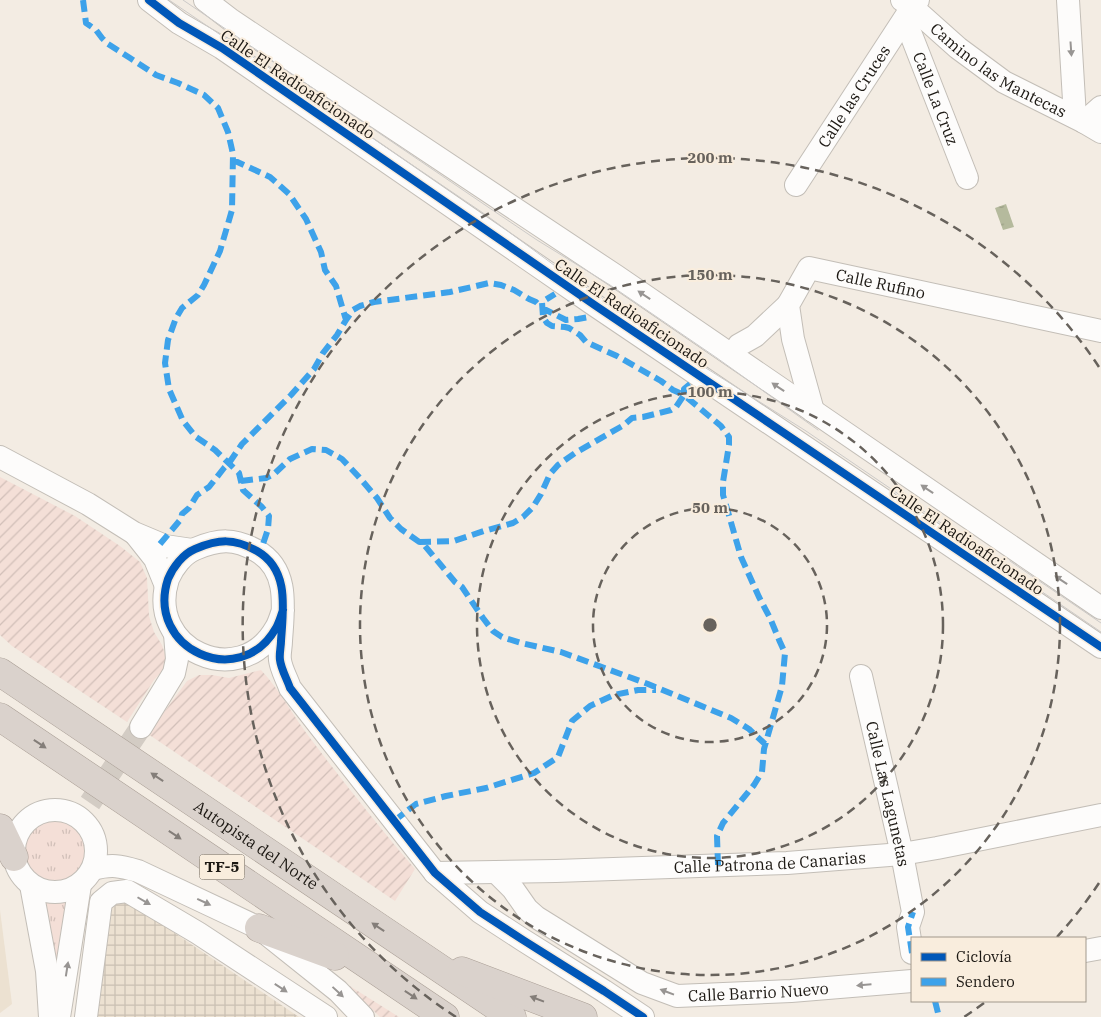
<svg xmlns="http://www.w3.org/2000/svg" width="1101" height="1017" font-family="'IBM Plex Serif',serif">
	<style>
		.built { fill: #ece1d1 }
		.industrial { fill: url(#industrial-grid) }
		.grass { fill: url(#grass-tufts) }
		.garden { fill: url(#garden-furrows) }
		.water { fill: url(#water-ripples) }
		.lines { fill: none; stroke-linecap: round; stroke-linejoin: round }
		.minor-tunnel { stroke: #d3ccc4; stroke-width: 22; stroke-dasharray: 22 11; stroke-linecap: butt }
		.minor-casing { stroke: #c3beb7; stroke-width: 24 }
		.highway-casing { stroke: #a99e95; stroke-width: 29 }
		.minor { stroke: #fdfcfb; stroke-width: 22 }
		.highway { stroke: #dad2cc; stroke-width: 28 }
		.tram { stroke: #cccac8; stroke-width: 1 }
		.quiet { stroke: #3da2ea; stroke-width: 6; stroke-dasharray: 12 6; stroke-linecap: butt }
		.cycleway-casing { stroke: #f9eddd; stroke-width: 11 }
		.cycleway { stroke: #0057b8; stroke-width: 8 }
		.oneway { fill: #989593 }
		.oneway2 { fill: #847e79 }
		.ring { fill: none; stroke: #67625c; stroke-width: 2.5; stroke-dasharray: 9 6 }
		.labels { text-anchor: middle; stroke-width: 4; stroke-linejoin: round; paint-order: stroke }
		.shield { fill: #f9eddd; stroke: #5e5850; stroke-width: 1 }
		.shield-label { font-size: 15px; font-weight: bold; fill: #1c1813 }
		.street-label { font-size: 16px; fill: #1c1813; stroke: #f9eddd }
		.centre { fill: #67625c; stroke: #f9eddd; stroke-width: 2.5 }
		.ring-label { font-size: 15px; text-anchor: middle; font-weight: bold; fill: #67625c; stroke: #f9eddd; stroke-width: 4; stroke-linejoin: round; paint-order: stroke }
	</style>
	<defs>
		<pattern id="industrial-grid" width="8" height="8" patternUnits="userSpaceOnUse" patternTransform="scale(1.25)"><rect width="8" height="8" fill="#ece1d1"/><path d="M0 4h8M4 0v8" fill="none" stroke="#cac0b3"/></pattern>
		<pattern id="grass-tufts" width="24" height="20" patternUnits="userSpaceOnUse" patternTransform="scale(1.25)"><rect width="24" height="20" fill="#f4dfd7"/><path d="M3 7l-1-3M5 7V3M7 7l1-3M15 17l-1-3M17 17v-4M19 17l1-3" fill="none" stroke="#d1bfb8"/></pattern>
		<pattern id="garden-furrows" width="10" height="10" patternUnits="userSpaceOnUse" patternTransform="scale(1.25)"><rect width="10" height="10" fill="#f4dfd7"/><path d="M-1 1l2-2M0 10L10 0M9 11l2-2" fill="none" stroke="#d1bfb8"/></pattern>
		<pattern id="water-ripples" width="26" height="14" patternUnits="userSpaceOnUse" patternTransform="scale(1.25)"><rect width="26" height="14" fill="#b5ba9d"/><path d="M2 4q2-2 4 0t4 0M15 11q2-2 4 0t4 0" fill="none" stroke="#9b9f86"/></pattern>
	</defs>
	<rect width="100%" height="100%" fill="#f3ece3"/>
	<!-- built -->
	<path class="built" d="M0,910L12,1004L0,1013Z"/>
	<!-- industrial -->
	<path class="industrial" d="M111,890L299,1017H90Z"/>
	<!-- grass -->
	<path class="grass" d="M23 851a32 32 0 1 1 64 0a32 32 0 1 1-64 0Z
		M67,899L57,970L44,901Z"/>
	<!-- garden -->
	<path class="garden" d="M0,477L75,516L120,546L140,562L147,578L149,616L154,632L162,645L165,654L166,667L154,680L127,722L12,646L0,635Z
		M261,670C280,690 293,716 310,738C344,783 379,827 415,869L395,901L148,734L187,681L199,675H212L229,678Z
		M345,983L399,1017H380Z"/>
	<!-- water -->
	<path class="water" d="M1006,204L1014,227L1003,230L995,208Z"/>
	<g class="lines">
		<!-- minor-tunnel -->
		<path class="minor-tunnel" d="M90,803L141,727"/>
		<!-- minor casing -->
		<g class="minor-casing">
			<g id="minor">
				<path d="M149,0L179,23L222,48L596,306L1101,647"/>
				<path d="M205,0L231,20L616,276L1101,608"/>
				<path id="s1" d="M902,0L912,7L958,48L1004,82L1084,122L1101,132"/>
				<path d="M1068,0L1075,117"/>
				<path id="s2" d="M904,21L910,32L967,178"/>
				<path d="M1084,122L1101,107"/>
				<path id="s3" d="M796,185L912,7L918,0"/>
				<path d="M739,345L755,336L788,305"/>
				<path id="s4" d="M813,411L793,339L788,305L809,268L1101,331"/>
				<path d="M0,457L88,504L134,533L165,546L192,550"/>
				<path d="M136,535L155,559L166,586"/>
				<path d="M283,610C281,616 279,623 276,628C240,692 145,649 168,579C173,567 183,554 195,549C219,539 234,538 257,551C290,570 283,609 281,641C281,647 279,654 280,660C281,669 287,679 290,688L435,873L480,912L523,940L604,991L643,1017"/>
				<path id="s5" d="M861,676L902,854L913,912L908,927L912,953"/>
				<path d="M141,727L174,673L177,659L175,634"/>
				<circle cx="55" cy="851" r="41"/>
				<path d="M93,869C112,864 120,866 138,871L259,928L338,991L363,1017"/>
				<path id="s6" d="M496,872L513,889L527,909L536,917L642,983L677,996L791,991L912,981"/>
				<path id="s7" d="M435,873L556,871L787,863L902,854L937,848L1101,815"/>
				<path d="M31,885L47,971L50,1017"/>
				<path d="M1085,951L1101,948"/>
				<path d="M59,1017L80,885"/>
				<path d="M86,1017L101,902L112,893L127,891L198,933L326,1017"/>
			</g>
		</g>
		<!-- highway casing -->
		<g class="highway-casing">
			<g id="highway">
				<path id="s8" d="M0,672L512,1017"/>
				<path d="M0,717L445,1017"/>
				<path d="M0,828L14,857"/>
				<path d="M259,928L335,956"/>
				<path d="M462,971L583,1017"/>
			</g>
		</g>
		<!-- minor -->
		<use href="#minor" class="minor"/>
		<!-- highway -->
		<use href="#highway" class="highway"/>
		<!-- tram -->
		<path class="tram" d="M169,0L486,215L558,268L602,298L709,370L806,431L1101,632
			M183,0L488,207L537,240L610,285L717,358L818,430
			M1010,561L1101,623"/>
		<!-- quiet -->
		<path class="quiet" d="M83,0L86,23L96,30L102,38L108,44L130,58L156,75L178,83L204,95L218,108L228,132L233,154L232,210L220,251L204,285L198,295L182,308L176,318L168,340L165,363L169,389L183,421L196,437L215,450L239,473L243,490L262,507L269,516L268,529L260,553
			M233,160L270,177L289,194L306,219L321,252L325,270L336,286L346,320
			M690,384L684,389V395L721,426L729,437V445L723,482V495L726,505L741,557L759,597L770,618L780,642L785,653L782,686L764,749L762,772L754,785L723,823L717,836L718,865
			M241,481L266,478L274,474L290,459L312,449L326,450L342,459L358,476L377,498L390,518L401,529L425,546L455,582L462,587L483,618L493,631L502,637L521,643L561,652L648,684L731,718L749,729L765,744
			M419,542L454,541L484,531L513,523L523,517L533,507L541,494L550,474L558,465L575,453L624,425L632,418L643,417L671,410L676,407L684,395L673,390L661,381L617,356L586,342L580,335L569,328L565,327L552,326L547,323L543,317L542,302L555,294
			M160,544L181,519L182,514L189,508L197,495L209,487L224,468L229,463L242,444L291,395L314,369L323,353L337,335L346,320L353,310L360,306L374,302L450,292L489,283L501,285L514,290L529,299L536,302L542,308L566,320L578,319L589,317
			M394,821L416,804L446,796L486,788L534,773L558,757L572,721L590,706L614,695L638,690H656
			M912,953L908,927L913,912
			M935,1001L939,1017"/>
		<!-- cycleway casing -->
		<g class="cycleway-casing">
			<path id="cycleway" d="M149,0L179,23L222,48L596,306L1101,647
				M283,610C281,616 279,623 276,628C240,692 145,649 168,579C173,567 183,554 195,549C219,539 234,538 257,551C290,570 283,609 281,641C281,647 279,654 280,660C281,669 287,679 290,688L435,873L480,912L523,940L604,991L643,1017"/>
		</g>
		<!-- cycleway -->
		<use href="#cycleway" class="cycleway"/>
	</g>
	<!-- one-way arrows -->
	<defs><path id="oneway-solid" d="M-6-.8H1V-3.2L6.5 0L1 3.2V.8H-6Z" transform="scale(1.25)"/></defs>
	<g class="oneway">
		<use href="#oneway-solid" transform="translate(1071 49) rotate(86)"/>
		<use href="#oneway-solid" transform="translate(644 295) rotate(-146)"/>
		<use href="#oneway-solid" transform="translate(778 387) rotate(-146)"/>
		<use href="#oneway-solid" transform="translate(927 489) rotate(-146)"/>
		<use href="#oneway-solid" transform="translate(1061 580) rotate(-146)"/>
		<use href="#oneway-solid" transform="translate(144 901) rotate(30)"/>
		<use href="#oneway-solid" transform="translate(204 902) rotate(25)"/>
		<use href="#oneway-solid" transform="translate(67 969) rotate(-81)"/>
		<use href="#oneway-solid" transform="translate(864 985) rotate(175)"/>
		<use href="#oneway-solid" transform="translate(281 988) rotate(33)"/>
		<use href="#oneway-solid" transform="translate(338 992) rotate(43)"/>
		<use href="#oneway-solid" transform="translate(667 992) rotate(-159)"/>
	</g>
	<g class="oneway2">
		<use href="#oneway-solid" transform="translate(40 744) rotate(34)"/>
		<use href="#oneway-solid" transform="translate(157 777) rotate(-146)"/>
		<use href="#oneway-solid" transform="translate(175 835) rotate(34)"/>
		<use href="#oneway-solid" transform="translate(378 927) rotate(-146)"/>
		<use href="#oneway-solid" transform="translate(411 995) rotate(34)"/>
		<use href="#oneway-solid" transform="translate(537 999) rotate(-159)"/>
	</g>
	<!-- distance rings -->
	<g class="ring">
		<circle cx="710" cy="625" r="117"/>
		<circle cx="710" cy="625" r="233"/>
		<circle cx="710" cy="625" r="350"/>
		<path d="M1099 883A467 467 0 0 1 1057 937M984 1003A467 467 0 0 1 964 1017M456 1017A467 467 0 1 1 1099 367"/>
	</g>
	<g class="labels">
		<!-- shield labels -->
		<rect class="shield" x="199.5" y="854.5" width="45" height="25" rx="4"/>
		<g class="shield-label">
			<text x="222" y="872">TF-5</text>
		</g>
		<!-- street labels -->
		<g class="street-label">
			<text dy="6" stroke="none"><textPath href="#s1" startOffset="120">Camino las Mantecas</textPath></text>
			<text transform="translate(298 84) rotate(34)" y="6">Calle El Radioaficionado</text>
			<text dy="6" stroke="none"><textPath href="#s3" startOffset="106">Calle las Cruces</textPath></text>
			<text dy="6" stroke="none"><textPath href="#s2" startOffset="84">Calle La Cruz</textPath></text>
			<text dy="6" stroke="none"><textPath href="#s4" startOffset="225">Calle Rufino</textPath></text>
			<text transform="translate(632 313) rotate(34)" y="6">Calle El Radioaficionado</text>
			<text transform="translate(967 540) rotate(34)" y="6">Calle El Radioaficionado</text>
			<text dy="6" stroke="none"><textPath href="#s5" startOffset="121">Calle Las Lagunetas</textPath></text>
			<text dy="6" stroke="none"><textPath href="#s8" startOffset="309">Autopista del Norte</textPath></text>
			<text dy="6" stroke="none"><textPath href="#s7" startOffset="335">Calle Patrona de Canarias</textPath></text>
			<text dy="6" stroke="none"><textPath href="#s6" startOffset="304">Calle Barrio Nuevo</textPath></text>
		</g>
	</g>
	<circle cx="710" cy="625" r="8" class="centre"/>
	<g class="ring-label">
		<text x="710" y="163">200 m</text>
		<text x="710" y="280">150 m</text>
		<text x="710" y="397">100 m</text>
		<text x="710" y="513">50 m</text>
	</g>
	<!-- legend -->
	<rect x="911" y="937" width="175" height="65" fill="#f9eddd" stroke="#a1988c"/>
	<rect x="921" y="953" width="25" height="8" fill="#0057b8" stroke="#a1988c"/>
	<text x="956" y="962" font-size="15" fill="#1c1813">Ciclovía</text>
	<rect x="921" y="978" width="25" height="8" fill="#3da2ea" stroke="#a1988c"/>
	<text x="956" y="987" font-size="15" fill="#1c1813">Sendero</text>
</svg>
